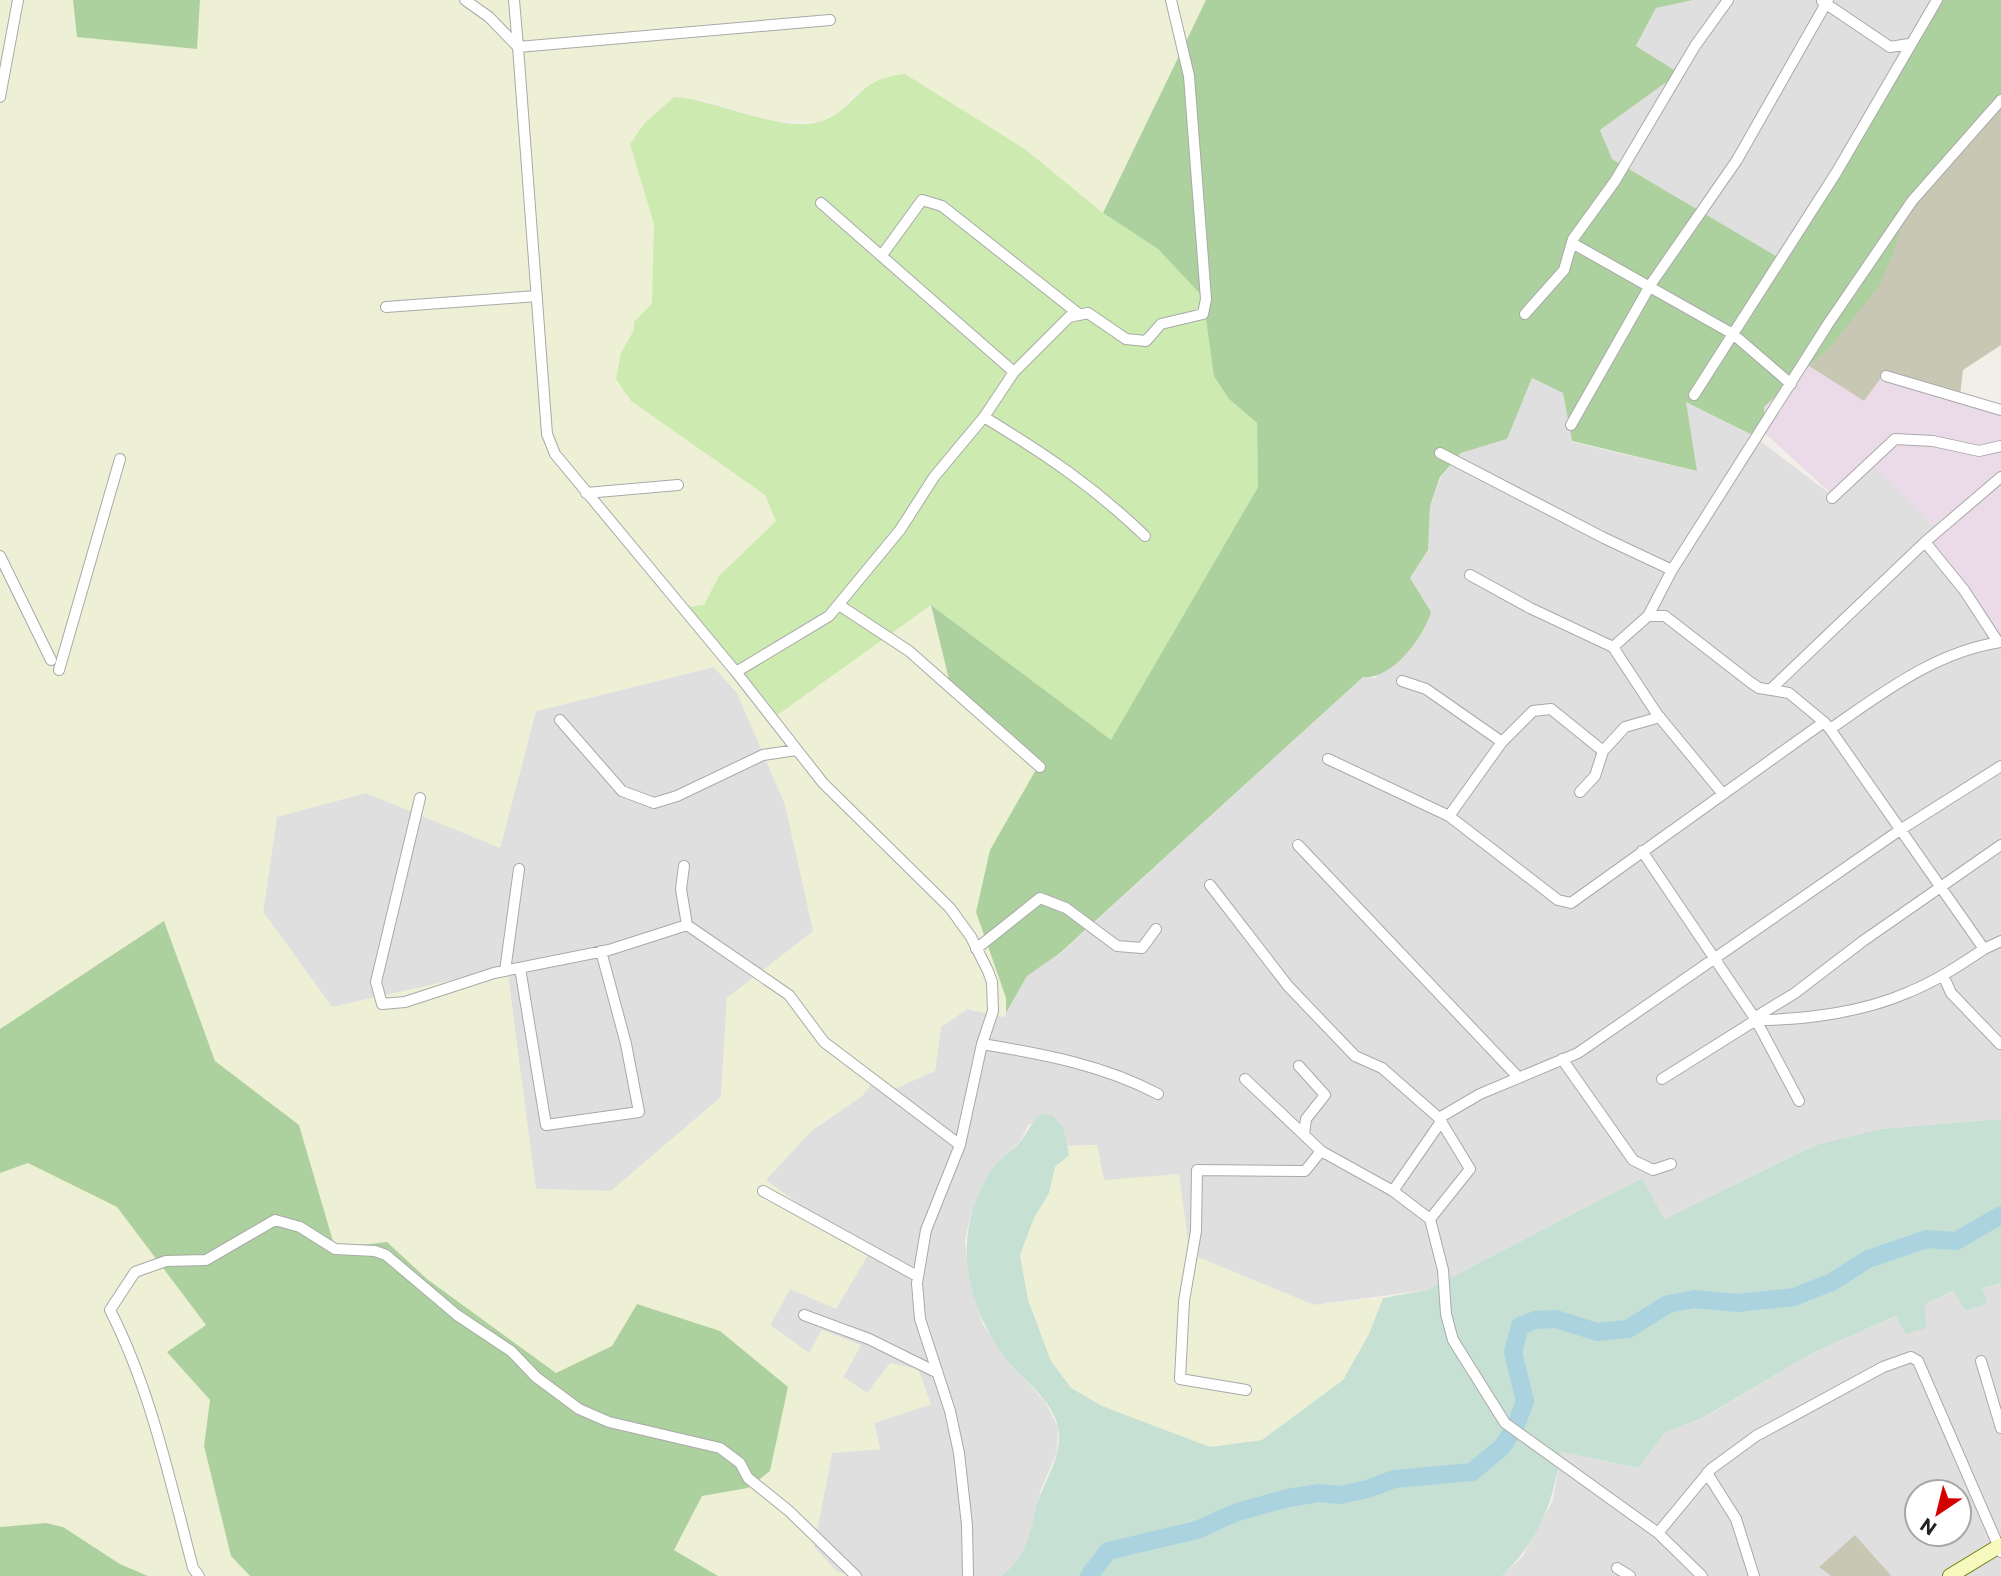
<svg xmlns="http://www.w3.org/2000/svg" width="2001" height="1576" font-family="Commissioner,sans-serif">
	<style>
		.residential { fill: #e0dfdf; fill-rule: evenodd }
		.industrial { fill: #ebdbe8 }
		.construction { fill: #c7c7b4 }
		.farmland { fill: #eef0d5; fill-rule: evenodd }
		.grass { fill: #cdebb0 }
		.forest { fill: #add19e }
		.wetland { fill: #c6e0d4 }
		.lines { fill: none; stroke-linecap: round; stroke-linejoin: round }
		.river { stroke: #aad3df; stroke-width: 18 }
		.minor-casing { stroke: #a9a9a9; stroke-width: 12 }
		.secondary-casing { stroke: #707d05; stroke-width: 16 }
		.minor { stroke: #fff; stroke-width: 10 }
		.secondary { stroke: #f7fabf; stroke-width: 14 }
	</style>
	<rect width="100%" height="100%" fill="#f2efe9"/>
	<!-- residential -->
	<path class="residential" d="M1693,0H1936L1801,229L1776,256L1611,159L1600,130L1679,73L1636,47L1656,8Z
		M1532,378L1563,393L1572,442L1696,471L1685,401L1755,437L1838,500L1874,466L1939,531L2001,642V1119L1881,1129L1816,1145L1663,1219L1642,1178L1427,1290L1314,1305L1190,1254L1103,1180L1097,1145L1067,1146L1064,1129L1029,1124L1020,1141L993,1167L971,1214L965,1240L969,1275L983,1325L1009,1362L1045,1402L1058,1427L1057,1452L1041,1489L1028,1541L1012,1569L1001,1576H859L837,1572L814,1547L832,1453L880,1449L874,1423L931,1404L867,1393L843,1377L861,1345L810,1354L770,1325L790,1289L766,1180L811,1131L862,1096L875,1078L935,1071L941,1027L967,1009L1004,1017L1027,976L1060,954L1363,677L1376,678L1410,578L1428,550L1430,506L1441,477L1461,453L1507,439Z
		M714,667L737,693L785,804L814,932L727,998L721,1097L611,1191L535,1189L507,968L332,1007L263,912L277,816L366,793L500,847L536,711Z
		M2001,1283V1576H1502L1523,1556L1553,1500L1561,1452L1639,1468L1665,1432L1704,1418L1812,1353L1954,1291L1966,1311L1982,1288ZM1917,1492H1959V1534H1917Z"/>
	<!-- industrial -->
	<path class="industrial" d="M1809,366L1864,401L1883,375L2001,410V642L1925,542L1938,530L1874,466L1838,500L1766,434L1763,407Z"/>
	<!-- construction -->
	<path class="construction" d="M2001,104V345L1963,370L1960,395L1883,375L1864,401L1809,366L1831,346L1904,213Z
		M1855,1535L1887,1571L1891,1576H1831L1819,1567Z"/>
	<!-- farmland -->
	<path class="farmland" d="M0,0H73L77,37L197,48L200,0H1206L1103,213L1025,149L858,91L842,110L820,122L771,121L698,98L630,144L654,224L655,278L652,303L634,322V330L621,353L631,401L765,495L776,520L719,576L704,605L689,608L772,719L931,605L952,692L1038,766L990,850L976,912L1006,998L1004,1017L967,1009L941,1027L935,1071L890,1091L875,1078L862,1096L811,1131L766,1180L868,1255L836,1309L790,1289L770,1325L809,1353L822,1330L861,1345L843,1377L867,1393L890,1363L918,1369L931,1404L874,1423L880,1449L832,1453L814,1547L837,1572L859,1576H718L674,1550L702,1496L748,1488L780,1414L788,1387L637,1304L612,1346L556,1373L427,1279L387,1242L335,1249L299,1125L215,1061L164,921L0,1029ZM714,667L737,693L785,804L813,931L727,998L721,1097L611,1191L536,1189L507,968L332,1007L263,912L277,817L366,793L500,848L536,711Z
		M1097,1145L1104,1180L1179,1174L1190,1254L1314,1305L1383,1298L1369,1334L1343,1380L1262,1440L1210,1447L1102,1406L1071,1388L1051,1361L1038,1333L1028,1300L1020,1255L1034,1218L1049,1193L1055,1166L1069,1155L1067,1146Z
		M28,1163L117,1207L207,1326L168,1352L210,1400L204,1446L231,1556L250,1576H148L120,1564L63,1527L46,1523L0,1527V1173Z"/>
	<!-- grass -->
	<path class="grass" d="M905,74L1025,149L1103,213L1158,249L1203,297L1229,399L1257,423L1258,487L1111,741L931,605L772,719L688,607L704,605L719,576L776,521L765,495L631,401L616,379L621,353L634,330V322L652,303L654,224L630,144L644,124L674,97C717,99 783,135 822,121C860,107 853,80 905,74Z"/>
	<!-- forest -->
	<path class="forest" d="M73,0H200L197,49L77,37Z
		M1206,0H1693L1656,8L1636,46L1679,73L1600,130L1612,159L1776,256L1801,229L1936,0H2001V104L1904,213L1894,251L1879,286L1831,346L1764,407L1766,434L1756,437L1686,402L1697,471L1572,441L1563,393L1532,378L1507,439L1461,453L1440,477L1430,506L1428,550L1410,578L1431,612C1423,638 1392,680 1363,677L1059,954L1027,976L1006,1013V998L976,912L990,850L1038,766L952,692L931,605L1111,740L1258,487L1257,423L1229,399L1214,376L1203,297L1158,249L1103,213Z
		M164,921L215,1061L299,1125L335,1248L387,1242L427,1279L556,1373L612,1346L637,1304L720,1331L788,1387L770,1471L748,1488L702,1496L674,1550L718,1576H250L231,1556L204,1446L210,1400L167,1352L206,1325L117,1207L28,1163L0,1173V1029Z
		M46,1523L63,1527L120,1564L148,1576H0V1527Z"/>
	<!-- wetland -->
	<path class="wetland" d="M1041,1114L1053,1116L1064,1129L1069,1155L1055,1167L1049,1193L1034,1218L1020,1255L1028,1300L1051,1361L1071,1388L1102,1406L1210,1447L1262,1440L1343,1380L1369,1334L1383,1298L1427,1290L1642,1178L1664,1219L1816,1145L1881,1129L2001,1119V1283L1982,1288L1987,1303L1966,1311L1953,1291L1925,1304L1926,1328L1906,1334L1896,1316L1812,1353L1703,1418L1665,1432L1639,1468L1561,1452C1552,1505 1541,1537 1502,1576H1001C1024,1561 1030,1534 1036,1508C1043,1482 1064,1456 1058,1427C1052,1400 1024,1381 1007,1360C963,1303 951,1231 992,1169C999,1159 1011,1152 1019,1143C1028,1133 1030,1123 1041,1114Z"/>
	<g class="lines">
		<!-- river -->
		<path class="river" d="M1515,1428L1525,1401L1513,1352L1520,1326L1535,1320L1556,1319L1597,1332L1628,1329L1668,1304L1695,1299L1737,1303L1794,1297L1832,1282L1868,1259L1927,1239L1956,1241L2001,1215
			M1089,1576L1108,1551L1197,1530L1237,1512L1288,1498L1319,1493L1340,1495L1368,1489L1394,1479L1472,1472L1502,1447L1512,1432"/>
		<!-- minor casing -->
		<g class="minor-casing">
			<path id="minor" d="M465,0L489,17L518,47L547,434L555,454L736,672L823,783L950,908L971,937L988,971L992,982L993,1011L982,1044L960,1145L926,1230L917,1283L920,1319L950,1411L959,1453L967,1525L968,1576
				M514,0L518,47L830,20
				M1822,1L1890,47L1909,44
				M0,97L18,0
				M821,203L1014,372
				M1572,243L1733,334L1791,384
				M882,255L922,200L942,206L1080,315
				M386,307L537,296
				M1525,314L1564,270L1573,239L1615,181L1695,46L1728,0
				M1886,376L2001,410
				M1694,395L1836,173L1937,0
				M984,417C1045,454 1093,486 1145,536
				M1571,425L1651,284L1737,160L1828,0
				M1440,453L1604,538L1672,570L1828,324L1912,201L2001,100
				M586,493L678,485
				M1832,498L1895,439L1933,441L1979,451L2001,446
				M1925,542L2001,477
				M0,556L51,660
				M1470,575L1530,608L1613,647L1657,714L1723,794
				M839,605L909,651L1040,767
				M1648,616L1672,570
				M1613,647L1648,616H1665L1750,682L1759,688L1789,693L1824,722
				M59,670L120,459
				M736,672L829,616L900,530L934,477L984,417L1014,372L1069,317L1088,313L1126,339L1146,341L1161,324L1203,314L1206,299L1189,76L1171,0
				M1402,681L1426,689L1502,742
				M1771,689L1925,542L1964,590L1998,642
				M560,720L622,791L654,803L677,796L763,755L796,750
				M1328,759L1449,816L1558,900L1571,903L1824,722L1830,729C1884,692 1935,652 2001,642
				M1580,792L1595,776L1603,751L1625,727L1660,717
				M420,798L376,982L382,1004L405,1002L494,973L609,950L687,925L789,995L824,1042L960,1145
				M1449,816L1502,742L1533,711L1551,709L1603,751
				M1298,845L1518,1077
				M1642,851L1756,1020C1805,1020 1864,1012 1909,992C1936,981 1960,965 1984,949L1830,729
				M684,866L681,889L687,925
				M1210,885L1288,986L1355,1056L1382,1068L1439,1118L1470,1169L1430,1219
				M976,949L1040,898L1066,908L1117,946L1142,948L1156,929
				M1984,949L2001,941
				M520,968L546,1125L639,1112L626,1044L601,951
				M505,971L519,869
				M1943,975L1951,993L2000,1044
				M1754,1018L1795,993L1863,941L2001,845
				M982,1044C1043,1054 1103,1065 1158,1094
				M1562,1059L1633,1160L1653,1170L1671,1164
				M1299,1066L1325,1095L1306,1119L1304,1134
				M1245,1079L1321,1151L1393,1191L1430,1219L1443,1270L1446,1314L1453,1340L1505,1423L1658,1533L1702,1576
				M1662,1079L1756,1020L1799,1101
				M763,1191L917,1276
				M1393,1191L1440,1123L1439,1118L1480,1094L1578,1053L1900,830L2001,766
				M804,1315L869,1339L936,1372
				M1981,1361L2001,1428
				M1246,1390L1180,1379L1184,1301L1196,1231L1197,1170L1305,1171L1321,1151
				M1707,1473L1736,1519L1754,1576
				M1658,1533L1711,1469L1756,1436L1883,1367L1911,1357L1918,1361L2001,1552
				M1617,1568L1630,1576
				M199,1576L193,1568C170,1481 151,1390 110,1310L135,1272L166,1261L206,1260L275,1220L300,1227L335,1249L375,1251L386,1255L457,1315L511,1351L536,1377L579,1409L609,1422L720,1448L740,1463L748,1478L789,1511L856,1576"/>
		</g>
		<!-- secondary casing -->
		<g class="secondary-casing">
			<path id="secondary" d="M1950,1576L2001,1545"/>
		</g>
		<!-- minor -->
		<use href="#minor" class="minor"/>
		<!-- secondary -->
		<use href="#secondary" class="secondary"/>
	</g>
	<!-- north arrow -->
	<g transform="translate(1938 1513) rotate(215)"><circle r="33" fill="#ffffff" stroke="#a7a7a7" stroke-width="2"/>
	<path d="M0-5L12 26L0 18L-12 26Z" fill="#d40000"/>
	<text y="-10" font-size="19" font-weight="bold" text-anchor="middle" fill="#222222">N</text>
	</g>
</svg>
